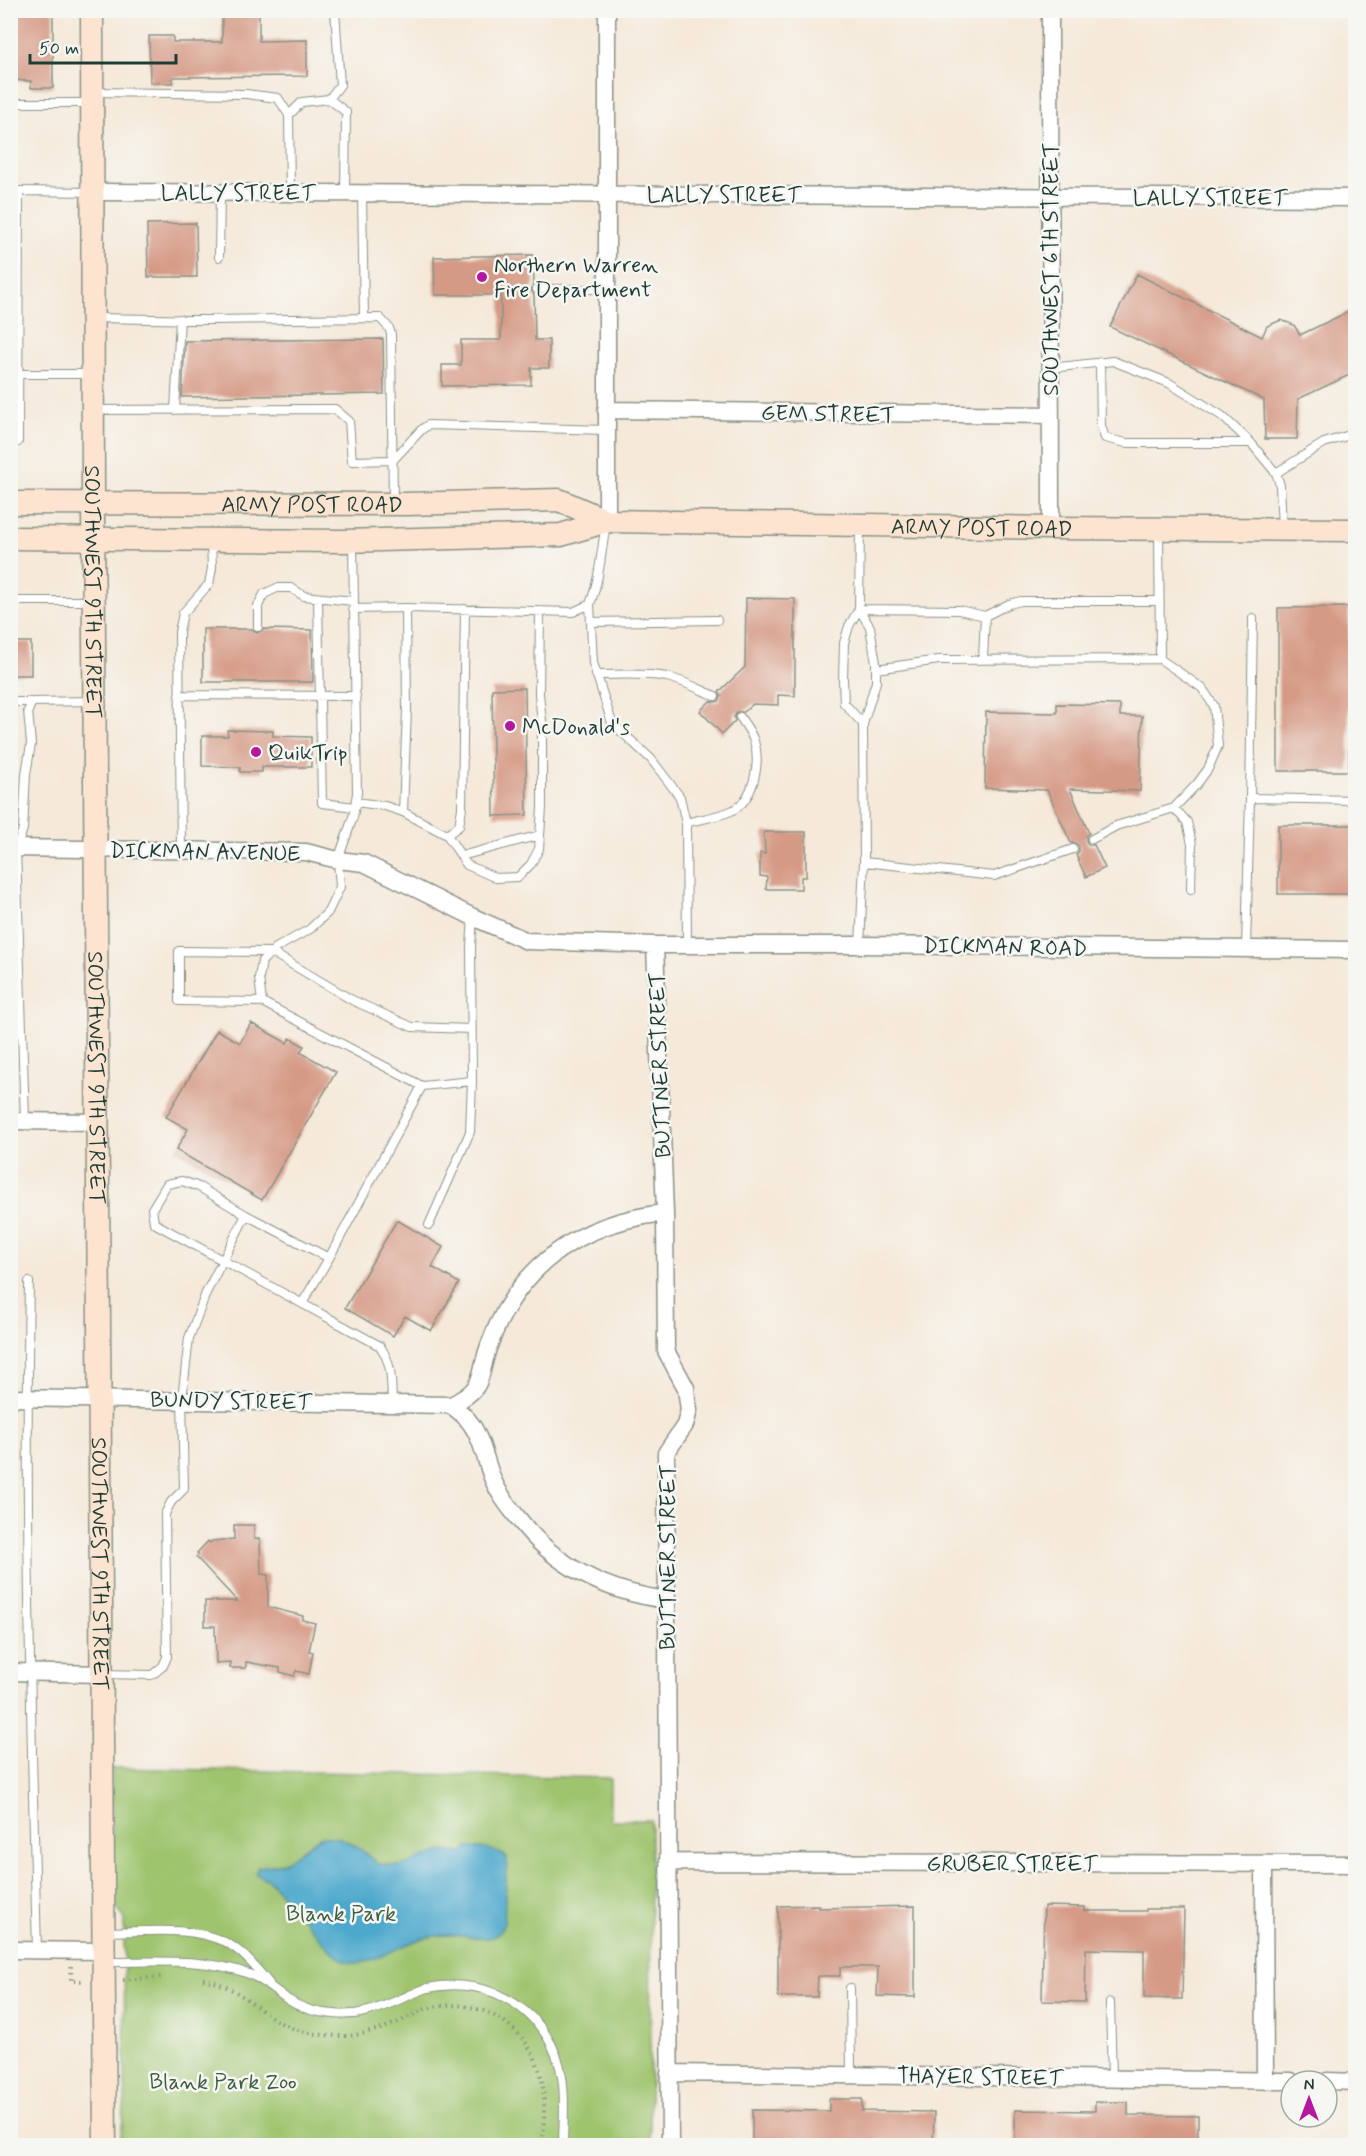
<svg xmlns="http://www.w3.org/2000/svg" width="1366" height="2156" font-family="Mynerve,sans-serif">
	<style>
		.green { fill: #9fc46e; stroke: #5f8051; stroke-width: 1.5 }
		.water { fill: #4ea9cc; stroke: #367380; stroke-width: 1.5 }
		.building { fill: #d59a85 }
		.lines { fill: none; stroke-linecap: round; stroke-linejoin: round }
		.lane-casing { stroke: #8a9386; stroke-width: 10 }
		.street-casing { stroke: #8a9386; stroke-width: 19 }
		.secondary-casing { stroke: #8a9386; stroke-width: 25 }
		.path { stroke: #8a9386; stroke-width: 4; stroke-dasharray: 1.5 4.5; stroke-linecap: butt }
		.lane { stroke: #fff; stroke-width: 8 }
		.street { stroke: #fff; stroke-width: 16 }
		.secondary { stroke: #fde4d1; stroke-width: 22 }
		.poi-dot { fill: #b5179e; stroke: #f6f6f2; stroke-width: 2 }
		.labels { text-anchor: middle; stroke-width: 5; stroke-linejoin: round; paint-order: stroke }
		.street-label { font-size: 22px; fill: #1f3d34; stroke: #f6f6f2 }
		.poi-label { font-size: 22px; fill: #1f3d34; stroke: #f6f6f2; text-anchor: start }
		.park-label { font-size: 22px; fill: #3f5f42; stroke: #f6f6f2 }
	</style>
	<rect width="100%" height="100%" fill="#f6f6f2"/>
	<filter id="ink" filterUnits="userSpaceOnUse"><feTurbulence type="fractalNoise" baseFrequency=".0167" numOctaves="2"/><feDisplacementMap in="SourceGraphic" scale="12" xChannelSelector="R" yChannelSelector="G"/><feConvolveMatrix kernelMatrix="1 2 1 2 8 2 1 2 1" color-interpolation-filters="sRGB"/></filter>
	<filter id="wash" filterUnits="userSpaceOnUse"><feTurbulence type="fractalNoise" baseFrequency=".008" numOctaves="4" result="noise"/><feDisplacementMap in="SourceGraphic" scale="24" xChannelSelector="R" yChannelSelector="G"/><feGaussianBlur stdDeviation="1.35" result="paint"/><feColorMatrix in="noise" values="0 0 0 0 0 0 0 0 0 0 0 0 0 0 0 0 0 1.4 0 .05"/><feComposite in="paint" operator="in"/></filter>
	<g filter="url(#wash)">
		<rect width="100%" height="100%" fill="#f5e9d9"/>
		<!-- green -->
		<path class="green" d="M112,1768L610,1778V1820H651L650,2145H120L125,2099L124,1917L115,1907L113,1902Z"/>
		<!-- water -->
		<path class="water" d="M322,1836L340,1838L358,1847L378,1864L401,1866L442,1851L464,1853L467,1848C483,1847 493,1849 507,1857L504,1923C495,1948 472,1935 452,1935C443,1935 432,1936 424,1938C405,1943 370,1965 354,1963C345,1962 339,1958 333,1953L269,1880L256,1874L257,1868C265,1865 273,1866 281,1863C296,1857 307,1844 322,1836Z"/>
		<g id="blocks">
			<!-- building -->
			<path class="building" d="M10,10H53V88H31V81L10,80Z
				M222,10H259V41L307,40V76L173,77V83H150L149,36H173V42H222Z
				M196,223L197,277H148L147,224Z
				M533,255L534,284L531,290L534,295L535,340H549V368H531V385L442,386V365H461V340H501V295H435L434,257Z
				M1137,274L1262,337L1267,326L1281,320L1294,325L1300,335L1356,308V372L1298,399L1297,439H1265L1264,400L1110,327Z
				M383,339L384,394L182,397L185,341Z
				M746,598L795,599V696L778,695V705L753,704L744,712H737L734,717L735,721L722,734L700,711L710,701L715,702L719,701L721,696L719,692L745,667Z
				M1349,607V771H1278V608Z
				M203,629H252L257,633L264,629L312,630L313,682H203Z
				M10,642H31V675H10Z
				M525,688L527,815L494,816L492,689Z
				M1057,704L1120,705V716H1142L1140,791L1070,789L1089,833L1086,836V841L1089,845H1094L1105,868L1086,877L1076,855L1079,851V846L1075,843H1071L1047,790L985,788L986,712L1057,713Z
				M227,730L273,731V736L311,737V767H262V772H240V767L202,766V736H228Z
				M1278,825H1356V894H1278Z
				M764,832H806V877H801V889H766L767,877L760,876V853L765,854Z
				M251,1023L287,1043L290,1038L304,1046L300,1052L336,1072L262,1200L176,1150L188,1129L166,1117L217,1030L240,1043Z
				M397,1220L443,1247L432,1267L459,1283L431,1331L405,1316L393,1336L345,1308Z
				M234,1525H254V1539H260L261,1574L268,1575V1607L303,1616L302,1620L315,1623L309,1651L313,1652L309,1674L296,1671L294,1676L280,1672V1668L246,1662V1668H230L231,1662L216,1663L215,1626H205V1601H237L196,1557L199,1555L197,1553L208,1541L210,1543L212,1541L234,1539Z
				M819,1905L818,1908L915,1906V1997L877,1996L878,1967H840V1976H818L817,1997H778V1906Z
				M1044,1906L1085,1907V1911H1146V1909H1184L1182,1999L1144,1998V1950L1086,1949L1085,2002L1042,2001Z
				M829,2099H862V2111L934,2112L933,2145H752V2110L829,2111Z
				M1095,2102H1128V2115L1198,2116V2145H1015V2110L1095,2111Z"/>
		</g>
	</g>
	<g filter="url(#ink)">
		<use href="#blocks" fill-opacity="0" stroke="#8a9386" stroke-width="1.5"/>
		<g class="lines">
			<!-- lane casing -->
			<g class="lane-casing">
				<path id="lane" d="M93,92L246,94L278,98L289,115L290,192
					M329,99L340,85L335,10
					M10,103H92
					M289,115L302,102L329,99L346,112L345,192
					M362,192L364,318
					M219,257L220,192
					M537,289H606
					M94,318L209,320L380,318L389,328L391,334L393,503
					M1100,362L1101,426L1105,438L1126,443H1251
					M1051,368L1113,361L1169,383L1222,416L1251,443L1276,473L1280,485L1282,529
					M10,374H91
					M93,410L335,409L349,421L352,461L393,460L421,430L428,425L606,430
					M175,410L180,319
					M10,442H18L19,191L93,192
					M1276,473L1324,443L1356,433
					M860,526L859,609L849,626L844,643L843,680L844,703L863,724
					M318,598L322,803L355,807
					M10,601H91
					M590,604L593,663L612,723L651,759L680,797L686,823L687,945
					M353,609L406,608L573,612L590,604C600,579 601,551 606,524
					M859,609L870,627L876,663V682L863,724L864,862L860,945
					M859,609L959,610L985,616L1009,604L1021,601H1159
					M591,622L717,620
					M258,627V606L264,594L277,588H291L304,596L353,601
					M983,659L985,616
					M876,669L939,660L1160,659
					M596,675C619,675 644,673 667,677C684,681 699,689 715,696
					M179,695L356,696
					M10,702H32
					M1250,798L1253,618
					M356,802L385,806L403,812L447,835L459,826L462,808L465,609
					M1174,808L1187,822L1192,844L1191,889
					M403,812L407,710L406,608
					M686,823C701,819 717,817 731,811C754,801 761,763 754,741C751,732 745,724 740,717
					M447,835L467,865L496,878L518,877L531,864L539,849L542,808V721L539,694L540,611
					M1092,839L1116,826L1174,808L1197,784L1208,769L1218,746L1214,706L1202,688L1160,659L1159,529
					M181,850L179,632L183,613L209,584L212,568L211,540
					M461,856L540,835
					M864,862L994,876L1073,849
					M1246,949L1250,798L1356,800
					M262,1002L179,1001V951L271,952L352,1000L412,1027L471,1029
					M422,1086L472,1081L471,946L473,917
					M25,1121L16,849L23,829L26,774L31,744L28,711L32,702L93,701
					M246,1215L199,1187L182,1181L167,1184L152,1209L154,1223L380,1346C393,1365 391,1382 392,1404
					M429,1225L470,1132L472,1081
					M29,1282C25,1505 31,1727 37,1950
					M303,1302L329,1258
					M103,1674L152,1675L163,1666L167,1657L165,1514L171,1502L184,1489L182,1399L189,1338L206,1293L246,1215L329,1258L422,1086L262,1002L259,978L262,961L276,948L310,929L328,912L340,887L338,860L353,817L357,793L353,543
					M105,1932C143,1932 189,1925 225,1942C243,1951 256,1968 269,1983
					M105,1962C153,1962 203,1957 249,1974C262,1979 275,1990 287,1999C300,2008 318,2013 334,2014C358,2017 381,2008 403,1998C411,1995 420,1990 428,1988C491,1974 552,2014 562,2077C566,2099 563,2123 563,2146
					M850,1988L851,2074
					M1110,2003L1112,2078"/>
			</g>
			<!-- street casing -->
			<g class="street-casing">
				<path id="street" d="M1050,10L1051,528
					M93,192L1356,198
					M606,410L1051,415
					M607,521V10
					M10,848L306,852L338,860L364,863L473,917L527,941L655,945H860L1356,950
					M655,945L665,1213L666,1351L686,1388L689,1410L685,1425L666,1453L670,2146
					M10,1121L99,1122
					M10,1398L451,1405C488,1387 477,1376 490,1343C520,1263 582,1222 665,1213
					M451,1405C457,1410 464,1415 468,1420C482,1437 485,1460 493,1480C499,1494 508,1506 518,1518C555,1567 607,1592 667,1600
					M10,1672L102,1674
					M668,1862L1356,1864
					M1264,1864L1265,2081
					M10,1950L104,1951
					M669,2073L1291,2081
					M1327,2081L1356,2082"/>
			</g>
			<!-- secondary casing -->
			<g class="secondary-casing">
				<g id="secondary">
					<path id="s1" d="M92,10L93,504L105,2146"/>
					<path id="s2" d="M10,503L406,504L559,500L607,521"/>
					<path id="s3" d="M10,538L344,541L561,535L607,521L1051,528L1356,530"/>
				</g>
			</g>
			<!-- path -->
			<path class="path" d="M71,1966V1981H85
				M203,1979C241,1986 258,2014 290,2027C303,2033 321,2035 335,2036C358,2037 380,2030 401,2021C409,2017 417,2012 426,2009C474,1994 528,2024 540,2073C547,2096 543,2122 543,2146
				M123,1980L163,1977"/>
			<!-- lane -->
			<use href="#lane" class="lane"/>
			<!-- street -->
			<use href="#street" class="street"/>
			<!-- secondary -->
			<use href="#secondary" class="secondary"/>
		</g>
	</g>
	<!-- markers -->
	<g class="poi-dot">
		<circle cx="482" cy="277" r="6"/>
		<circle cx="510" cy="726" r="6"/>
		<circle cx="256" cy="752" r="6"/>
	</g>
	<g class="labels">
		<!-- street labels -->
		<g class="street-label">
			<text x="238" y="200">LALLY STREET</text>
			<text x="724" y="202">LALLY STREET</text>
			<text x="1210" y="205">LALLY STREET</text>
			<text transform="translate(1050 269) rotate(-90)" y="8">SOUTHWEST 6TH STREET</text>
			<text transform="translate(828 413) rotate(1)" y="8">GEM STREET</text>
			<text dy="8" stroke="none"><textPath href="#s2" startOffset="302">ARMY POST ROAD</textPath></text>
			<text dy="8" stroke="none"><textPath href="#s3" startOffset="974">ARMY POST ROAD</textPath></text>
			<text dy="8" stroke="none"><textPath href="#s1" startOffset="582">SOUTHWEST 9TH STREET</textPath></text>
			<text transform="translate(205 851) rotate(1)" y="8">DICKMAN AVENUE</text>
			<text transform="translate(1005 946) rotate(1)" y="8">DICKMAN ROAD</text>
			<text transform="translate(659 1065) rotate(-92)" y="8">BUTTNER STREET</text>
			<text dy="8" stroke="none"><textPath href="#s1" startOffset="1068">SOUTHWEST 9TH STREET</textPath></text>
			<text transform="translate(231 1400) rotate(1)" y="8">BUNDY STREET</text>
			<text transform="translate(667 1557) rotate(-90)" y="8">BUTTNER STREET</text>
			<text dy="8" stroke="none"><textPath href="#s1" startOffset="1554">SOUTHWEST 9TH STREET</textPath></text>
			<text x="1012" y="1871">GRUBER STREET</text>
			<text transform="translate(980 2076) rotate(1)" y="8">THAYER STREET</text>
		</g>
		<!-- poi labels -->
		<g class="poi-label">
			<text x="494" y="272">Northern Warren<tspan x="494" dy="25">Fire Department</tspan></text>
			<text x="522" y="734">McDonald's</text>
			<text x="268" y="760">QuikTrip</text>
		</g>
		<!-- park labels -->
		<g class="park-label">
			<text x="341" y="1921">Blank Park</text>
			<text x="223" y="2089">Blank Park Zoo</text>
		</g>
	</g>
	<!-- margin -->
	<rect width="1366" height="2156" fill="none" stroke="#f6f6f2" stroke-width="36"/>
	<!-- north arrow -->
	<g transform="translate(1309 2099)"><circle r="28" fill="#f6f6f2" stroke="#a0aca6" stroke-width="1.5"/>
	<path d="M0-4.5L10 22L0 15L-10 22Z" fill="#b5179e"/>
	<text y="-9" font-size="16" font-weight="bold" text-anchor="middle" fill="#1f3d34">N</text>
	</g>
	<!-- scale -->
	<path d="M30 54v9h146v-9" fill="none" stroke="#1f3d34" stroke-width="3"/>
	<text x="39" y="54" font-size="18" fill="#1f3d34" stroke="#f6f6f2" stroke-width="4.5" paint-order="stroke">50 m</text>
</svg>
